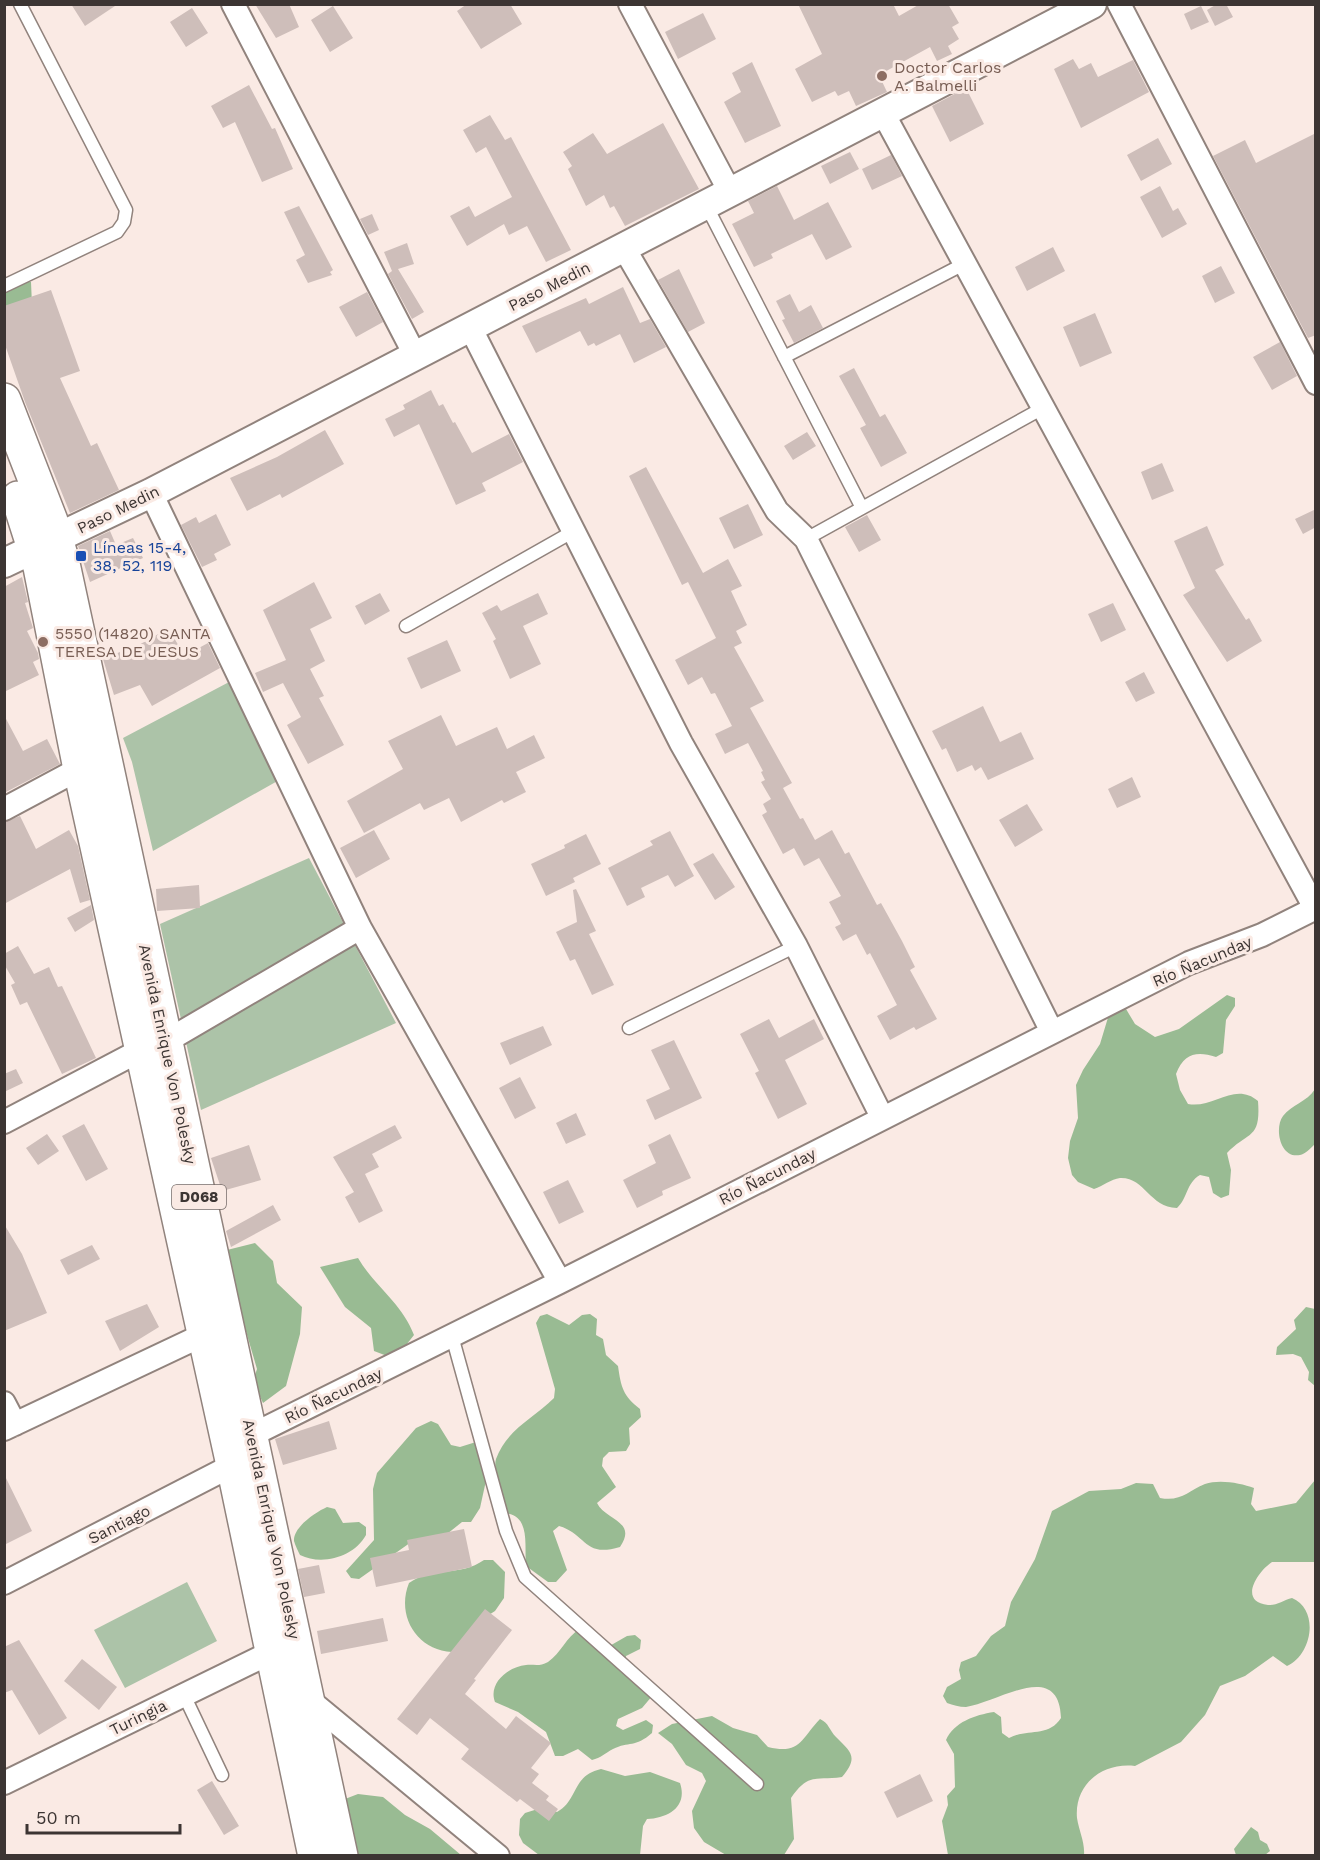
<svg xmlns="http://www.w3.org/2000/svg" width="1320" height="1860" font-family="'Work Sans',sans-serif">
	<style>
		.green { fill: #acc3a8 }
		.forest { fill: #99bb93 }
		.building { fill: #cebeba }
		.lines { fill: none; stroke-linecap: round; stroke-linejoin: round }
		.service-casing { stroke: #91837d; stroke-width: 15 }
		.minor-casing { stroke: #91837d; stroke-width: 26 }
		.tertiary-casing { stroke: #91837d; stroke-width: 32 }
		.primary-casing { stroke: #91837d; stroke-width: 36 }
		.service { stroke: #fff; stroke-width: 12 }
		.minor { stroke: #fff; stroke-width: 22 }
		.tertiary { stroke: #fff; stroke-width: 28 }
		.primary { stroke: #fff; stroke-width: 33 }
		.education-dot { fill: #8d6e63; stroke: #faeae4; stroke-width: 2 }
		.transit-dot { fill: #1a4fb4; stroke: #faeae4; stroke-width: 2 }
		.labels { text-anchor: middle; stroke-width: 6; stroke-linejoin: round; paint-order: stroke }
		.shield { fill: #faeae4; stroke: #756b68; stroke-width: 1.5 }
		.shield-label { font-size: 15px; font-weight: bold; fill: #3c3533 }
		.education-label { font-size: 16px; fill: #785e54; stroke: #faeae4; text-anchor: start }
		.street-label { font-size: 16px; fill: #3c3533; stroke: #faeae4 }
		.transit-label { font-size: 16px; fill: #164399; stroke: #faeae4; text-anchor: start }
	</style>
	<rect width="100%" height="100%" fill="#faeae4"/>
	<!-- green -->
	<path class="green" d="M231,681L281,779L153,851L132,762L123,738Z
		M309,858L396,1023L201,1110L160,924Z
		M187,1582L217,1641L125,1688L94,1630Z"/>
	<!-- forest -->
	<path class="forest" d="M5,277L31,282L32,305L5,327Z
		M1227,995L1235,998V1006L1226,1020L1223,1053L1216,1057C1197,1051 1184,1053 1176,1074L1180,1090L1188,1104C1213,1109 1235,1081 1258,1101C1261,1140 1248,1131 1227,1153L1231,1170L1229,1195L1221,1198L1213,1193L1209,1177L1200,1175C1186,1183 1188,1198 1177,1208C1149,1207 1145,1177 1120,1178C1111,1179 1103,1186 1094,1189L1078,1182L1072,1175L1068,1158L1070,1141L1078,1118L1076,1085L1083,1070L1100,1044L1110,1011L1117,1008L1126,1009L1135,1024L1155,1037L1179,1029Z
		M1315,1089V1144C1311,1148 1305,1154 1300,1155C1280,1159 1274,1128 1283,1116C1291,1105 1307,1102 1315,1089Z
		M255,1243L273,1261L277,1283L302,1307L300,1334L286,1386L263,1403L253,1381L257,1369L245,1328L232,1308L227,1250Z
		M358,1258C375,1287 402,1303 414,1335L395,1359L374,1351L371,1328L345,1307L320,1267Z
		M1306,1307L1315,1309V1386L1308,1380L1309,1372L1301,1357L1293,1354L1276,1355L1277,1347L1296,1329L1294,1320Z
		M547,1314L569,1325L582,1315L590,1314L597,1319L596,1335L603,1339L606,1355L618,1366C621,1387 623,1396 640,1409L641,1417L629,1428L630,1444L626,1451L609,1452L603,1458L602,1466L616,1487L597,1503C605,1520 638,1521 620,1547C583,1558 587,1534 559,1526L553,1531L567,1570L556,1582H548L526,1566C524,1543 532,1511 498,1513C487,1501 492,1492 495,1478C497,1472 494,1466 496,1459C507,1429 534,1418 554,1398L555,1389L536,1323L540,1316Z
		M431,1421L438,1424L451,1445L460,1447L476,1442L487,1476L480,1508L471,1522H462L447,1534L414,1540L359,1579L351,1578L346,1571L374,1540L373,1489L377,1473L416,1428Z
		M1315,1480V1562H1272C1257,1572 1238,1602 1268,1605C1276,1606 1284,1600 1292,1598C1320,1610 1312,1655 1287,1666L1273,1656L1245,1676L1220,1686L1205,1715L1181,1742L1135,1766C1103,1762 1074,1784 1077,1818C1079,1831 1085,1842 1084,1855H948L942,1821L948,1805L947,1796L955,1787L954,1754L946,1740C954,1722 975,1715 994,1712L1001,1717L1002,1733L1009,1738C1028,1728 1048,1738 1061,1718C1059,1658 997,1703 966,1707C959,1707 953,1705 947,1703L943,1696L947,1687L961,1679L959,1670L961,1662L976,1656L991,1636L1005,1626L1011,1602L1035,1559L1052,1511L1089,1491L1121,1489L1136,1483L1153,1484L1160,1498C1181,1502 1188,1491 1205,1484C1219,1479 1241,1483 1254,1488L1251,1504L1256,1511L1296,1503Z
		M327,1507L335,1509L343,1523L359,1522L366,1527V1535C354,1557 322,1566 300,1555C298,1551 295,1545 294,1541C293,1527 316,1512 327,1507Z
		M484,1560H493L505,1572L504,1598L495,1611L481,1620L452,1652C416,1650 396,1615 409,1583C433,1566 460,1577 484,1560Z
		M580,1629L606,1648L627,1636L635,1635L641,1640L640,1649L626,1656L625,1665L653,1695L642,1708L618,1719L616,1726L623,1730L646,1720L653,1725L652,1733C635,1748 629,1741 613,1749C605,1753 601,1758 592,1760L578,1749L563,1756H555L546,1732L518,1712L495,1702C488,1684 507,1667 526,1665C534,1664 539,1667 548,1662C561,1653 566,1637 580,1629Z
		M712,1716L733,1728L757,1735L768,1747C800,1755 801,1739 820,1719C829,1723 829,1730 836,1737C851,1752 859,1757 842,1777C816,1781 809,1772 791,1798L794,1839L784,1855H726L704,1842L694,1828L692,1811L706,1781L702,1773L686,1765L672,1744L658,1733L672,1724Z
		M601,1769L625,1776L650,1772L680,1783C688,1807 668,1818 647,1819L643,1826L640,1855H539L523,1843L519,1835L520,1819L525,1813L541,1808L557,1812C579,1800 571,1776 601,1769Z
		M358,1794L383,1797L405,1815L430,1829L461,1855H353L345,1799Z
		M1251,1827L1258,1832L1260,1840L1267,1844L1270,1851L1265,1855H1236L1234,1849Z"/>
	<!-- building -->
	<path class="building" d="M71,4H118L85,26Z
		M255,4H289L299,27L276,38Z
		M467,4H510L522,24L481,49L457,11Z
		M798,4H893L899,16L920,4H948L959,23L952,27L959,39L948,46L952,54L937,61L930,47L879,75L887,92L856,106L849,91L838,96L835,91L812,102L795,69L822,54Z
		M1217,4H1226L1233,17L1215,26L1207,10Z
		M333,6L353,38L330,52L311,20Z
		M1201,6L1209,22L1191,30L1184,14Z
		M192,8L208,33L186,47L170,22Z
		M703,13L716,39L678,59L665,32Z
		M1073,59L1079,69L1091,63L1098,77L1133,60L1149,92L1081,128L1054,69Z
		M752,62L781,126L745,143L724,102L741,92L732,73Z
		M249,85L272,129L275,128L293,169L262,182L235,122L223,128L211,106Z
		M966,88L984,124L950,142L932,106Z
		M490,115L505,140L511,137L571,250L546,262L527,226L509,235L504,224L467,246L450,216L469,206L475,217L512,197L486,147L476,153L463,130Z
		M663,123L699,189L625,226L614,206L610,208L604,195L586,206L568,169L572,166L563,152L593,133L607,154Z
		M1316,133V335L1308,338L1213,156L1245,140L1256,163Z
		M1158,138L1172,164L1141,181L1127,155Z
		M850,152L859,169L830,184L821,166Z
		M891,155L902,176L872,190L862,169Z
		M777,186L794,220L828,202L852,247L826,260L812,234L771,254L773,258L754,267L732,224L754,213L748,201Z
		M1160,186L1173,211L1178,208L1187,224L1162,238L1140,197Z
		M299,206L333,270L330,272L332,275L308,283L296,260L305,255L284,212Z
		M372,214L379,230L368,235L360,219Z
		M407,243L414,264L398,269L424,312L412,319L388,274L392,271L384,252Z
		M1053,247L1065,271L1027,291L1015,267Z
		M1221,266L1235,293L1215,303L1202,276Z
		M679,269L705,323L688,332L658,280Z
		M623,287L640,323L650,319L666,347L634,363L620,334L596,346L594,343L588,346L580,331L536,353L522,326L586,298L589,304Z
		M51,290L80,371L60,378L91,446L97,443L119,490L70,513L25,402L4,342V306Z
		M367,292L383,322L356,337L339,307Z
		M790,294L799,312L811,305L823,328L794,343L782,320L785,319L776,301Z
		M1095,313L1112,353L1080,367L1063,327Z
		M1280,342L1297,376L1272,390L1253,357Z
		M854,368L880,417L885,414L907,453L881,467L860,428L866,425L839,376Z
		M431,390L439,406L443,404L453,423L455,422L472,453L509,434L523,462L482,483L486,491L456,505L419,424L394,437L385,419L405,409L403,405Z
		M325,430L344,464L282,498L280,494L247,511L230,478L277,457Z
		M807,432L816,446L793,460L784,446Z
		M1162,463L1174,491L1152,500L1141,472Z
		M646,467L703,573L728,559L742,586L731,591L747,625L736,631L742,643L734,647L764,701L750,708L792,783L783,788L800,819L803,818L815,840L832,830L845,854L849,852L877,905L881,903L902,941L915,967L910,970L937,1019L916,1030L914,1027L890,1040L877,1016L897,1005L870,953L867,955L856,934L843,941L835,927L841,924L829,902L841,896L819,858L804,866L794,848L783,854L762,815L767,812L763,804L771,799L761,782L765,780L761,772L763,771L748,743L725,754L715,734L732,726L715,693L711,694L702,677L688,685L675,660L716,638L688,582L682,585L629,476Z
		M748,504L763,535L734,549L719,518Z
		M1316,509V527L1303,534L1295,519Z
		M216,514L231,545L214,554L217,560L202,567L181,525L196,517L199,523Z
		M867,515L881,540L859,552L845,527Z
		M1207,526L1224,565L1215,570L1246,620L1249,618L1262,641L1227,662L1183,595L1195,588L1174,541Z
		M110,531L116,545L133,538L143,558L90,582L78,546Z
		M22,577L28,602L25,603L33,628L27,631L38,653L39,659L33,662L39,675L4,692V587Z
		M314,582L332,618L310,629L325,661L310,669L324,696L319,698L344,745L308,764L287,725L301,717L283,683L263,692L255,673L286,660L263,610Z
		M380,593L390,611L365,625L355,606Z
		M538,593L548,614L523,626L541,664L510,679L493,641L496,639L482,613L497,605L501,611Z
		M1113,603L1126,630L1101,642L1088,614Z
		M169,628L184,656L208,643L220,668L152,706L140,685L114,695L103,659L120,652L121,655Z
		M447,640L461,671L421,689L407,658Z
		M1144,672L1155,693L1136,702L1125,682Z
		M983,706L1000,742L1021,732L1034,759L988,780L981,767L975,771L972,765L957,772L946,748L942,750L932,731Z
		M4,715L23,751L47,739L60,764L4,793Z
		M441,715L456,746L497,727L507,749L534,735L545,758L516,772L526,792L504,803L502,800L461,822L449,798L424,810L420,803L364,833L347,801L403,769L388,741Z
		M1132,777L1141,797L1117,808L1108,789Z
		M1027,804L1043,830L1015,847L999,820Z
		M20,816L36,849L69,830L78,846L90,900L80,903L70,869L4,904V822Z
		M374,830L390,859L356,878L340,848Z
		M670,831L694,876L675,887L668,875L641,888L645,897L627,906L608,868L653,845L650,841Z
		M586,834L601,864L573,878L575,882L546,896L531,864L565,848L564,845Z
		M713,853L735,887L715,900L693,864Z
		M199,885L200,908L157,911L156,889Z
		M576,889L596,931L589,934L614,985L592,995L575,959L570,961L556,932L577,922L573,890Z
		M91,905L94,920L75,932L67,918Z
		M18,946L34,974L49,967L58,987L62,986L96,1058L62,1074L27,1002L20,1005L11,985L15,983L4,964V954Z
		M769,1019L779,1038L814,1019L824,1039L785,1060L807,1104L778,1119L755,1073L759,1071L740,1034Z
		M543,1026L552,1045L510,1065L500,1043Z
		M674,1040L702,1098L655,1120L646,1100L670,1089L651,1050Z
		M16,1069L23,1083L4,1092V1074Z
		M520,1077L536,1108L515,1119L499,1088Z
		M576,1113L586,1135L566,1144L556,1123Z
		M84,1124L108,1169L86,1181L62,1136Z
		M395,1125L402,1138L372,1154L379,1167L365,1174L383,1211L359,1223L345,1197L354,1192L333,1157Z
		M47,1134L59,1151L38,1165L26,1148Z
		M670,1134L691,1178L662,1191L663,1195L637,1208L623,1180L656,1163L648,1145Z
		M249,1145L261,1180L222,1191L211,1158Z
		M568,1180L584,1212L559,1224L543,1192Z
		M273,1205L281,1220L231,1247L226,1231Z
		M4,1224L22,1254L47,1313L4,1331Z
		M92,1245L100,1259L68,1275L60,1260Z
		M147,1304L159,1327L120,1351L105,1321Z
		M329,1421L337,1449L283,1465L275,1439Z
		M4,1474L32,1531L4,1545Z
		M464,1529L472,1567L376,1587L370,1558L409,1550L407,1540Z
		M319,1565L325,1593L304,1597L298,1569Z
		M485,1609L512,1630L474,1679L476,1680L465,1694L506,1729L516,1716L551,1743L531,1768L539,1774L532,1783L549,1796L546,1800L558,1809L549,1821L520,1799L517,1802L461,1759L469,1749L430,1718L417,1735L397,1719Z
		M383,1618L388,1641L321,1654L317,1631Z
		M19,1640L67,1718L39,1735L12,1690L4,1693V1647Z
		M82,1659L117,1687L99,1710L64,1681Z
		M920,1774L933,1801L897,1818L884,1792Z
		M212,1781L239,1826L224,1835L197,1790Z"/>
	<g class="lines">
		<!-- service casing -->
		<g class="service-casing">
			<path id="service" d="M706,205L862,508
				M4,286L117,232L124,222L126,210L20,4
				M784,357L964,264
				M806,539L1043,408
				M406,626L574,531
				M629,1028L796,946
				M452,1336L506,1531L525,1577L757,1784
				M184,1695L222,1775"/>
		</g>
		<!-- minor casing -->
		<g class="minor-casing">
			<path id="minor" d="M233,4L416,357
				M630,4L730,192
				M1119,4L1316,383
				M883,113L1315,908
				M624,248L777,511L806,539L1052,1032
				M470,327L681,743L796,946L882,1117
				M151,493L360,928L560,1282
				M4,809L90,763
				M4,1122L141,1050L165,1042L360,928
				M4,1403L15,1424
				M4,1429L205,1334
				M4,1583L233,1465L252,1435L560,1282L1189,963L1262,935L1316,908
				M308,1699L498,1856
				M4,1783L272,1652"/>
		</g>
		<!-- tertiary casing -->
		<g class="tertiary-casing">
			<path id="tertiary" d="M4,563L151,493L1092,4"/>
		</g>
		<!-- primary casing -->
		<g class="primary-casing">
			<path id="primary" d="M4,400L51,521L62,559L341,1856
				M18,498L40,567L80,769L233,1465L315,1856"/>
		</g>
		<!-- service -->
		<use href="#service" class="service"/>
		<!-- minor -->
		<use href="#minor" class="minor"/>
		<!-- tertiary -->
		<use href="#tertiary" class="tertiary"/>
		<!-- primary -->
		<use href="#primary" class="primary"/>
	</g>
	<!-- markers -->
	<g class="education-dot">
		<circle cx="882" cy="76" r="6"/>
		<circle cx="43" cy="642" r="6"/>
	</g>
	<rect class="transit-dot" x="75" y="550" width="12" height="12" rx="3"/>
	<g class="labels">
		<!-- shield labels -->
		<rect class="shield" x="172" y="1185" width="54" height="24" rx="4.5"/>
		<g class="shield-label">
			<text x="199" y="1202">D068</text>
		</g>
		<!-- education labels -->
		<g class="education-label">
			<text x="894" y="73">Doctor Carlos<tspan x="894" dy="18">A. Balmelli</tspan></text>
			<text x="55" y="639">5550 (14820) SANTA<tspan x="55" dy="18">TERESA DE JESUS</tspan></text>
		</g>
		<!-- street labels -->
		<g class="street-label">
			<text transform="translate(549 286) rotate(-27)" y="6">Paso Medin</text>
			<text transform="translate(118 509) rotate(-26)" y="6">Paso Medin</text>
			<text transform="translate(1202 961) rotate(-23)" y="6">Río Ñacunday</text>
			<text transform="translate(168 1054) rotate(78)" y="6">Avenida Enrique Von Polesky</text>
			<text transform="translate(767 1176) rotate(-27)" y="6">Río Ñacunday</text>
			<text transform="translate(333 1395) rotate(-26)" y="6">Río Ñacunday</text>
			<text transform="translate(119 1524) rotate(-27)" y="6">Santiago</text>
			<text transform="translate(272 1529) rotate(78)" y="6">Avenida Enrique Von Polesky</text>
			<text transform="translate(138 1717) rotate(-26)" y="6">Turingia</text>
		</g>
		<!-- transit labels -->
		<g class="transit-label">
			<text x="93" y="553">Líneas 15-4,<tspan x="93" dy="18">38, 52, 119</tspan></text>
		</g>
	</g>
	<!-- border -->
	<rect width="1320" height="1860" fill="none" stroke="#3c3533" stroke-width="12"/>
	<!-- scale -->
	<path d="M27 1824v9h153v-9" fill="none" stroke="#3c3533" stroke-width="3"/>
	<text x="36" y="1824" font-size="18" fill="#3c3533" stroke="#faeae4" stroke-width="4.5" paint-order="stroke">50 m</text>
</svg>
